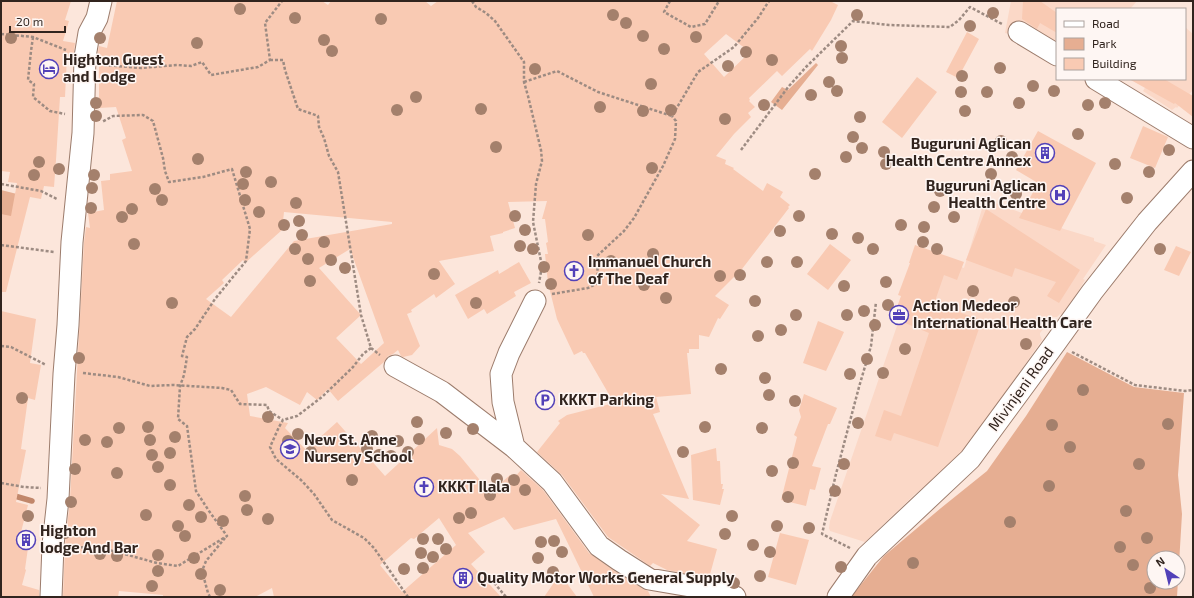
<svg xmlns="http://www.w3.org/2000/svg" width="1194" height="598" font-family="'Exo 2',sans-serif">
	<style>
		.built { fill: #fbd8c7 }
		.green { fill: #e6ae92; fill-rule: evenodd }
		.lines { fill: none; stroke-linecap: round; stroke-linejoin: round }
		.stream { stroke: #c1876b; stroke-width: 5.5 }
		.building { fill: #f9cab3; fill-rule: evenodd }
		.minor-casing { stroke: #9c7c6c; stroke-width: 23 }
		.path { stroke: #9d8b82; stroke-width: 2.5; stroke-dasharray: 3 2; stroke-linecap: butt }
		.minor { stroke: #fff; stroke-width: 21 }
		.tree { fill: #a4806c }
		.labels { text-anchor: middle; stroke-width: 3; stroke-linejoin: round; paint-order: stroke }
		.poi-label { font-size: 15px; font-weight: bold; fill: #31241e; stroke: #fef6f3; text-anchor: start }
		.street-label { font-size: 15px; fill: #31241e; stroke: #fef6f3 }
	</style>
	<rect width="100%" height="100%" fill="#fce6db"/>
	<!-- built -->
	<path class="built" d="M1011,1H1137L1130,9H1057V56L1022,37L1005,33Z
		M1185,27L1193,34V90L1177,108L1176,107L1172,110L1143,91L1150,79H1185Z
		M985,199L1064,229L1094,238V241L1106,245L1083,279L1085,280L1063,316L1060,314L1057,317H1053L1040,333V335L1042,340L957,461L915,494L865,542L830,531L829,528L830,521L922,253L964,268Z"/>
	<!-- green -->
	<path class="green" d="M816,63L818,65L782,110L771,102L782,87L788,90Z
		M1,190L25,196L17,224L1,221Z
		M1067,352L1134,387L1184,393L1178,475L1182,514L1177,597H851L884,556L941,508L987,471L1026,416ZM1154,558H1178V582H1154Z"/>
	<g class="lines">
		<!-- stream -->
		<path class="stream" d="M1,492L32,501"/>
	</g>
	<!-- building -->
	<path class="building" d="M1,1H71L65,20L69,21L63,41L75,43L73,58L67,57L65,97H60L56,160L54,187L44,186L41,199L30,197L6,292H1V214L11,216L17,183L8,182L10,172L1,171Z
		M117,1H322L328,5L331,1H425L431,6L438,1H830L838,5L831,20L812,51L810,49L782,76L777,71L749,98L750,100L749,101L755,107L748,113L751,117L734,134L716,156L726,160L725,164L734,168L733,169L763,191L767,183L783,192L780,197L790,205L788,207L789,208L742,269L715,296L729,305L720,319L718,318L709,337L699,335V349H689V353H687L691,394L656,397L660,412L653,414L689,499L661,494L700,525L687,541L717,549L709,578L667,570L653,563L650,566L608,537L562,475L537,452L560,423L558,421L567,415L614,403L585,353H583L582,351L574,355L557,319L548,283L545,254H548L546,243L548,242L545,219H542L547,201L508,202L515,228L503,232V233L490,236L494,251L439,261L455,284L436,298L434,294L411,310L412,312L407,314L420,346L412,355L403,357L401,356L398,350L393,354L388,356L384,362L338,401L328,389L317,400L307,392L300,405L266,387L247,394L250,416L288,423L285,428L306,450L337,422L385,476L437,428L439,445L452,449L460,456L488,490L501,480L502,482L510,475L513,479L521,470L543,490L589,553L613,570L643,589L648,591L651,597H594L556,519L514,530L504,517L468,533L485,552L471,564L501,597H274L272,588L255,597H163V595L119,591L118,597H63L65,546L70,500L84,243L86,227L90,228L88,213L104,210L101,181L110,180V174L132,171L122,140L126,138L116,107L99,108V63L97,62V58L99,46L107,48ZM726,34L750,52L724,77L704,54ZM284,212L392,222V224L294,241L231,317L206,299L224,283L222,280L243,260L245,263L282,230ZM350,249L384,343L361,364L336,338L361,315L319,268ZM439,518L456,545L402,592L380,565L411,538L414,539Z
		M1023,1H1040L1057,13V33L1040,23L1037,29L1022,19Z
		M967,32L979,39L958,78L946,72Z
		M917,77L937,92L902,138L882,122Z
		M1129,79H1164L1193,96V117L1175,103L1174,104Z
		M1143,126L1168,137L1155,168L1130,158Z
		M1038,131L1096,163L1060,231L1019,218L1038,183L1016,170Z
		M986,209L1080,270L1059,303L1047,296L1056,282L1015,268L1012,277L966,260Z
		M830,244L851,260L828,290L807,274Z
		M915,245L964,262L957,280L944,275L934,304L982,320L938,447L894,433L891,441L875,436L884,410L901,416L929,333L893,318L901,296L898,295L910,263H909Z
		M1176,246L1191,252L1179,276L1164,270Z
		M519,262L531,283L514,292L516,296L487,314L484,309L468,319L455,295L498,270L499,274Z
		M1,311L36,319L30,363L41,365L35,400L28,398L21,449L26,450L16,502L28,505L21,532L30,534L25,569L26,570L22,585L39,590V597H1Z
		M818,321L844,332L826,371L803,363Z
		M804,394L837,408L830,424H828L812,466L821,468L815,490L810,489L806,506L781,500L797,437L794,435L801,417L799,410Z
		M716,448L717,461H720L721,484H723L722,489H724L720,505L693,500L691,455Z
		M780,533L809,540L796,585L768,577Z
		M560,574L577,597H544Z"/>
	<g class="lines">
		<!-- minor casing -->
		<g class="minor-casing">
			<path id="minor" d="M1019,32L1057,55
				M1096,79L1193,138
				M395,366L442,392L514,447L552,482L599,546L619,560L649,579L696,587L735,597
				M514,447L503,402L501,374L509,353L535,301
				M51,597L53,545L58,499L64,374L68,325L72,242L83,133L85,57L89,33L97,18L101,1
				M838,597L867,556L970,459L1056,342L1092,292L1147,222L1193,171"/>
		</g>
		<!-- path -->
		<path class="path" d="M472,1L476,7L486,13L495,21L524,62V82L528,96L541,150L542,161L536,184L533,222L542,266L539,283
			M670,1L664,12L691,27L705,24L719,1
			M1,34L33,37L66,50
			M33,37L31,51L28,80L34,84L33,97L50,111L65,114
			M270,60H283L285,70L298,109L318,116L319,127L324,138L329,156L338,172L361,315L371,348L380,355
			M104,65L141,68L177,65L191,66L202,62L211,75L258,67L270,60L265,23L282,1
			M524,82L557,71L598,92L672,116L698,72L734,47L758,18L769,1
			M741,150L789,86L806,67L853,21L889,25L950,27L959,20L970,7L1002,24
			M1,184L41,191L57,199
			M1,245L54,252
			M552,294L588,288L598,283L597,256L624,231L634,218L663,166L675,139L676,121L672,116
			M1,346L11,347L46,365
			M371,348L363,354L353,367L322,397L297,416L283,420L279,427L270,447L276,459L301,480L314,494L332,520L364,538L374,548L408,597
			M1072,352L1135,385L1185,391L1193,390
			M83,373L118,377L150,386L173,385L222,388L231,390L240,404L267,405L269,411L283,420
			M1,483L24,487L41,488
			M71,547L102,548L157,563L178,566L227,536L209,511L196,491L187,426L178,419L180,386L184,375L187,357L182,356L187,337L195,329L215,299L246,261L250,229L232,169L203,177L169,182L165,171L163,158L153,121L143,115L113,116L102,122
			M850,548L822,534L836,474L859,387L871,346L876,302
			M491,579L506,597
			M210,597L208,593L202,571L206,561L225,538"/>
		<!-- minor -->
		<use href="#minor" class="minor"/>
	</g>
	<!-- trees -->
	<g class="tree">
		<circle cx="240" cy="9" r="6"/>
		<circle cx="993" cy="13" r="6"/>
		<circle cx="613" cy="15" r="6"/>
		<circle cx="857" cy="15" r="6"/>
		<circle cx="295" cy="18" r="6"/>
		<circle cx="381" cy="19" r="6"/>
		<circle cx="626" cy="23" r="6"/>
		<circle cx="970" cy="26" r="6"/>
		<circle cx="643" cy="36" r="6"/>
		<circle cx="696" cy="37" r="6"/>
		<circle cx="11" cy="38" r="6"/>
		<circle cx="100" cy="38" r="6"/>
		<circle cx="324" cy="40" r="6"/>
		<circle cx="197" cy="43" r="6"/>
		<circle cx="841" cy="46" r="6"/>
		<circle cx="664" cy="49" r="6"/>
		<circle cx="332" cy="51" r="6"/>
		<circle cx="746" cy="52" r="6"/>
		<circle cx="842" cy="58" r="6"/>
		<circle cx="772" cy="60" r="6"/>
		<circle cx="728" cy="66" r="6"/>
		<circle cx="1000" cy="68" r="6"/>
		<circle cx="535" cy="69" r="6"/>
		<circle cx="962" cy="76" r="6"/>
		<circle cx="829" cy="82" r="6"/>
		<circle cx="651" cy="84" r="6"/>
		<circle cx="1033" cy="86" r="6"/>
		<circle cx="837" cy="91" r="6"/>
		<circle cx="1054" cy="91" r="6"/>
		<circle cx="961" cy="92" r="6"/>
		<circle cx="987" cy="92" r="6"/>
		<circle cx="811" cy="95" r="6"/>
		<circle cx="416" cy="97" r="6"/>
		<circle cx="96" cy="103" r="6"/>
		<circle cx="1019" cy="103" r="6"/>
		<circle cx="1105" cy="103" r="6"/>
		<circle cx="764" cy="105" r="6"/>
		<circle cx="1088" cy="105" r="6"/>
		<circle cx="600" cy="107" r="6"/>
		<circle cx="481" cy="109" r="6"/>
		<circle cx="397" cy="110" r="6"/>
		<circle cx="671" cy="110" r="6"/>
		<circle cx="643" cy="111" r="6"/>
		<circle cx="965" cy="111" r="6"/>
		<circle cx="96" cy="116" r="6"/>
		<circle cx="860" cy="117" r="6"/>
		<circle cx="725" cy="119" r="6"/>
		<circle cx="1078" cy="134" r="6"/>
		<circle cx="853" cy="137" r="6"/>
		<circle cx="1001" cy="141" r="6"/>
		<circle cx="496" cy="147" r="6"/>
		<circle cx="862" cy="148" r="6"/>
		<circle cx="1169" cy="150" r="6"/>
		<circle cx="884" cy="152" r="6"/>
		<circle cx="846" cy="157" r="6"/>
		<circle cx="1012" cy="157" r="6"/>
		<circle cx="198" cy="159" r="6"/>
		<circle cx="39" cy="162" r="6"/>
		<circle cx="886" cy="164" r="6"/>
		<circle cx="1115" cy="164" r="6"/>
		<circle cx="652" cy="168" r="6"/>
		<circle cx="59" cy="169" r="6"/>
		<circle cx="246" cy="172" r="6"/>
		<circle cx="1149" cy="172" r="6"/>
		<circle cx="815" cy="174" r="6"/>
		<circle cx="991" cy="174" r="6"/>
		<circle cx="34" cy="175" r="6"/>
		<circle cx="94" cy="175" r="6"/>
		<circle cx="271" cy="182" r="6"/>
		<circle cx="243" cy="184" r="6"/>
		<circle cx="92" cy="188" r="6"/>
		<circle cx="155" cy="189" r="6"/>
		<circle cx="940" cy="191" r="6"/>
		<circle cx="1016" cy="194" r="6"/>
		<circle cx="1127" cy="198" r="6"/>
		<circle cx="162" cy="200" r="6"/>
		<circle cx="245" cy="200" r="6"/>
		<circle cx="296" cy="203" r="6"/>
		<circle cx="934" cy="207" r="6"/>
		<circle cx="91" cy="208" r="6"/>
		<circle cx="132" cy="209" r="6"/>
		<circle cx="259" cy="212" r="6"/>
		<circle cx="515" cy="216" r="6"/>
		<circle cx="799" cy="216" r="6"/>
		<circle cx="122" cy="217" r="6"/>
		<circle cx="954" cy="217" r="6"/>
		<circle cx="299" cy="221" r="6"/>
		<circle cx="284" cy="225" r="6"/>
		<circle cx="901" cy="225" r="6"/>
		<circle cx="924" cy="227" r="6"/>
		<circle cx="525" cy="230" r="6"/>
		<circle cx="780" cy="231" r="6"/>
		<circle cx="832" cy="234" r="6"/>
		<circle cx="302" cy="235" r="6"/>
		<circle cx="588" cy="235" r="6"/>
		<circle cx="858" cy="238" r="6"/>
		<circle cx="324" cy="242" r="6"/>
		<circle cx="923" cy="242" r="6"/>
		<circle cx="134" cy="244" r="6"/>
		<circle cx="520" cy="246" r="6"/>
		<circle cx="295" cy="249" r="6"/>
		<circle cx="533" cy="249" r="6"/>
		<circle cx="873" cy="249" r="6"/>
		<circle cx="937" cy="249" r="6"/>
		<circle cx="1160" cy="249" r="6"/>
		<circle cx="653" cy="254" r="6"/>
		<circle cx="308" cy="259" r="6"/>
		<circle cx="331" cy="260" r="6"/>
		<circle cx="611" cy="261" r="6"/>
		<circle cx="767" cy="262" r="6"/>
		<circle cx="797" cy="262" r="6"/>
		<circle cx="544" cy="267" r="6"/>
		<circle cx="345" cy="268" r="6"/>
		<circle cx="434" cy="274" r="6"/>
		<circle cx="740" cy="275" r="6"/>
		<circle cx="720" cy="276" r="6"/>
		<circle cx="310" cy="281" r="6"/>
		<circle cx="886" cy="282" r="6"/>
		<circle cx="551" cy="284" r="6"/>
		<circle cx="644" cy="285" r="6"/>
		<circle cx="844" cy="286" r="6"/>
		<circle cx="973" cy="291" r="6"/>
		<circle cx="666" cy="298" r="6"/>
		<circle cx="755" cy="301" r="6"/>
		<circle cx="1014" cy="302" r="6"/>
		<circle cx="172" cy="303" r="6"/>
		<circle cx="476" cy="303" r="6"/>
		<circle cx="888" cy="305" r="6"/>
		<circle cx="864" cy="311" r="6"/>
		<circle cx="796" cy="315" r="6"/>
		<circle cx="847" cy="315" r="6"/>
		<circle cx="875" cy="325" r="6"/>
		<circle cx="781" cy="330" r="6"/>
		<circle cx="758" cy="336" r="6"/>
		<circle cx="1026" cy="344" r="6"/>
		<circle cx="905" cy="349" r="6"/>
		<circle cx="79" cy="358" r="6"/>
		<circle cx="867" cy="359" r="6"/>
		<circle cx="721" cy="369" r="6"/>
		<circle cx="883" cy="373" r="6"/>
		<circle cx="850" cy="374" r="6"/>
		<circle cx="765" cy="378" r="6"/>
		<circle cx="1083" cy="390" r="6"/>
		<circle cx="769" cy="395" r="6"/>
		<circle cx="22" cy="398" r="6"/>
		<circle cx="795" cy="401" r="6"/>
		<circle cx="268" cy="417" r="6"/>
		<circle cx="417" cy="422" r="6"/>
		<circle cx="858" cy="423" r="6"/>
		<circle cx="1168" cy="424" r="6"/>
		<circle cx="1052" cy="425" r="6"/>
		<circle cx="148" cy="427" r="6"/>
		<circle cx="705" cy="427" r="6"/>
		<circle cx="119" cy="428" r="6"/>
		<circle cx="762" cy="428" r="6"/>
		<circle cx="473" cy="429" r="6"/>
		<circle cx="446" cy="433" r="6"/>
		<circle cx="298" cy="434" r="6"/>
		<circle cx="372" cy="436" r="6"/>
		<circle cx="175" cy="437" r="6"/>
		<circle cx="419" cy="439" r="6"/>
		<circle cx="85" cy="440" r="6"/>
		<circle cx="150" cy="440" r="6"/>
		<circle cx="288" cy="441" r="6"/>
		<circle cx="398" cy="441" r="6"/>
		<circle cx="107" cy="442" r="6"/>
		<circle cx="1070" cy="447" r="6"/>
		<circle cx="367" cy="449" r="6"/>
		<circle cx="311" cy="452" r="6"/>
		<circle cx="408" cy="452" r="6"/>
		<circle cx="683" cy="452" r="6"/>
		<circle cx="170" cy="453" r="6"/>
		<circle cx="152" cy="455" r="6"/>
		<circle cx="379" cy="455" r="6"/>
		<circle cx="391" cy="456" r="6"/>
		<circle cx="793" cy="463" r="6"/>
		<circle cx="844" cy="464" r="6"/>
		<circle cx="1139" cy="464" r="6"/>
		<circle cx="158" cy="467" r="6"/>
		<circle cx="75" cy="469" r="6"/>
		<circle cx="772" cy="471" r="6"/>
		<circle cx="117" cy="473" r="6"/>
		<circle cx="497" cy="479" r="6"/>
		<circle cx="352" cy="480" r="6"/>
		<circle cx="514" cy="480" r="6"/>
		<circle cx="170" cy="485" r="6"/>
		<circle cx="1049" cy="486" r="6"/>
		<circle cx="525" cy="490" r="6"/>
		<circle cx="835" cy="491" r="6"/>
		<circle cx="490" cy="495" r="6"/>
		<circle cx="245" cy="496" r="6"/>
		<circle cx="788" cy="497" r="6"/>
		<circle cx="71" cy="502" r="6"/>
		<circle cx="189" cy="505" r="6"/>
		<circle cx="247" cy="510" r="6"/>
		<circle cx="1126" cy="511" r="6"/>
		<circle cx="471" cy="513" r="6"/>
		<circle cx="146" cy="515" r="6"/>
		<circle cx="28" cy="516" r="6"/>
		<circle cx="732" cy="516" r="6"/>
		<circle cx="201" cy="517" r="6"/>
		<circle cx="459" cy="518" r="6"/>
		<circle cx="268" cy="519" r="6"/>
		<circle cx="223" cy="521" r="6"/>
		<circle cx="1010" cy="522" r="6"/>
		<circle cx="178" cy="526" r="6"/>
		<circle cx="777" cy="526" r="6"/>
		<circle cx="809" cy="528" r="6"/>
		<circle cx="65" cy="533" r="6"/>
		<circle cx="725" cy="534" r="6"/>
		<circle cx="185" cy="536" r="6"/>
		<circle cx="1147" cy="538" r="6"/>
		<circle cx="423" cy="539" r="6"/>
		<circle cx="438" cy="539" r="6"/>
		<circle cx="554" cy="541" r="6"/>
		<circle cx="541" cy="542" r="6"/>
		<circle cx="753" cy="545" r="6"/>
		<circle cx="1120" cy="547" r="6"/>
		<circle cx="446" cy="549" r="6"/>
		<circle cx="562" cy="552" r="6"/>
		<circle cx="770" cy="552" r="6"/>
		<circle cx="421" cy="553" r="6"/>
		<circle cx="100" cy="554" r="6"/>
		<circle cx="158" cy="555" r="6"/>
		<circle cx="117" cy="556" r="6"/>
		<circle cx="433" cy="557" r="6"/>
		<circle cx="194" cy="558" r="6"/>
		<circle cx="538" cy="558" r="6"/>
		<circle cx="913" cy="563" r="6"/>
		<circle cx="1133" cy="565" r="6"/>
		<circle cx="841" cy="567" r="6"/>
		<circle cx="423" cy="568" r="6"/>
		<circle cx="404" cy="569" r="6"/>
		<circle cx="158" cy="571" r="6"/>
		<circle cx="553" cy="572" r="6"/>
		<circle cx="201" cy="574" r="6"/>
		<circle cx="760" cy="576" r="6"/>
		<circle cx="734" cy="583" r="6"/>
		<circle cx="152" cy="586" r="6"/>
		<circle cx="1150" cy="588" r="6"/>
		<circle cx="220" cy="590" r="6"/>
	</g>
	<!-- icons -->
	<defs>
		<g id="hotel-ring" transform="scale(1)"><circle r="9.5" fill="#fef6f3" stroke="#5241b8" stroke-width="1.5"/><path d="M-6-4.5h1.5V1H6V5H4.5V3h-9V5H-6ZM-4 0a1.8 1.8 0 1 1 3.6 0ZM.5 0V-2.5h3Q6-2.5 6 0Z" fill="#5241b8"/></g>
		<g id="building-ring" transform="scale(1)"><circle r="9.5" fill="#fef6f3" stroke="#5241b8" stroke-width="1.5"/><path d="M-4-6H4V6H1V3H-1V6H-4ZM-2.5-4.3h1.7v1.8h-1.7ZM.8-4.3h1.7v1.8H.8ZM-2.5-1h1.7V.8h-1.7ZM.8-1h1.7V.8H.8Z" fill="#5241b8"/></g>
		<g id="hospital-ring" transform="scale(1)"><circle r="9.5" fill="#fef6f3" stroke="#5241b8" stroke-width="1.5"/><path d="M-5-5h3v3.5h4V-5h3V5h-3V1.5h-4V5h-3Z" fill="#5241b8"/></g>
		<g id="church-ring" transform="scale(1)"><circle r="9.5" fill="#fef6f3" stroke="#5241b8" stroke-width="1.5"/><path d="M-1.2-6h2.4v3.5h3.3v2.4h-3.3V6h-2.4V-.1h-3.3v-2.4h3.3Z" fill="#5241b8"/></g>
		<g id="office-ring" transform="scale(1)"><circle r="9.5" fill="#fef6f3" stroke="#5241b8" stroke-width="1.5"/><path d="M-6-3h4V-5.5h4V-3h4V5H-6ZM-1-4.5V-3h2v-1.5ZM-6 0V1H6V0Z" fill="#5241b8"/></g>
		<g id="parking-ring" transform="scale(1)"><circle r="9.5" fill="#fef6f3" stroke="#5241b8" stroke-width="1.5"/><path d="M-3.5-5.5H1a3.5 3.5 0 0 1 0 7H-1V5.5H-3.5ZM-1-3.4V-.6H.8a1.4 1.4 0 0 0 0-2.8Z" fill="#5241b8"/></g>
		<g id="school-ring" transform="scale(1)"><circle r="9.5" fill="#fef6f3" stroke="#5241b8" stroke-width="1.5"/><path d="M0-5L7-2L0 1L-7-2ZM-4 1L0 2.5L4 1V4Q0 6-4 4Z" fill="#5241b8"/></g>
	</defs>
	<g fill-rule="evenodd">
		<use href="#hotel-ring" x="49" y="69"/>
		<use href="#building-ring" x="1045" y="153"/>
		<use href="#hospital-ring" x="1060" y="195"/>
		<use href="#church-ring" x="574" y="271"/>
		<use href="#office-ring" x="899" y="315"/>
		<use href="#parking-ring" x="545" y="400"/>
		<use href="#school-ring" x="290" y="449"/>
		<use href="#church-ring" x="424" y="487"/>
		<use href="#building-ring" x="26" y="540"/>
		<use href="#building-ring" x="463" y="578"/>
	</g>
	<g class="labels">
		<!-- poi labels -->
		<g class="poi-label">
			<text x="63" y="65">Highton Guest<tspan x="63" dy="17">and Lodge</tspan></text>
			<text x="1031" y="149" text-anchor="end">Buguruni Aglican<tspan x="1031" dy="17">Health Centre Annex</tspan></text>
			<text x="1046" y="191" text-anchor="end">Buguruni Aglican<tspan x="1046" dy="17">Health Centre</tspan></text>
			<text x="588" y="267">Immanuel Church<tspan x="588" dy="17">of The Deaf</tspan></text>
			<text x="913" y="311">Action Medeor<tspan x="913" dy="17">International Health Care</tspan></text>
			<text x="559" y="405">KKKT Parking</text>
			<text x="304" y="445">New St. Anne<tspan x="304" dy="17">Nursery School</tspan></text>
			<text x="438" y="492">KKKT Ilala</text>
			<text x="40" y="536">Highton<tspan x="40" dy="17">lodge And Bar</tspan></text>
			<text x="477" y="583">Quality Motor Works General Supply</text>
		</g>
		<!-- street labels -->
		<g class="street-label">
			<text transform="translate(1021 389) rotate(-54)" y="5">Mivinjeni Road</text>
		</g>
	</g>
	<!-- border -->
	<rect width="1194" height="598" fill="none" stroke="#31241e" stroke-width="4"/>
	<!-- legend -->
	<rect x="1056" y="8" width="130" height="72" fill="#fef6f3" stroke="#aca29e"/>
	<rect x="1064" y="21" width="20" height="6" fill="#ffffff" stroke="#aca29e"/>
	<text x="1092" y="28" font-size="12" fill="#31241e">Road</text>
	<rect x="1064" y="38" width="20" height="12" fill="#e6ae92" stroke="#aca29e"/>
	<text x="1092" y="48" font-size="12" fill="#31241e">Park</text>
	<rect x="1064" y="58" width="20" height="12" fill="#f9cab3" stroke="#aca29e"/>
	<text x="1092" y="68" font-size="12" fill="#31241e">Building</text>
	<!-- north arrow -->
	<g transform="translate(1166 570) rotate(325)"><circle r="19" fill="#fef6f3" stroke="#aca29e"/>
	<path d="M0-3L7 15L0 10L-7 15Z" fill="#5241b8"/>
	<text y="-6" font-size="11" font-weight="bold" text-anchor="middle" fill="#31241e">N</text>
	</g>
	<!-- scale -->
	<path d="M10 26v6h55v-6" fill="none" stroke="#31241e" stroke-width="2"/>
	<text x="16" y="26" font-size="12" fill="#31241e" stroke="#fef6f3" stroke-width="3" paint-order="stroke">20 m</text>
</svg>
